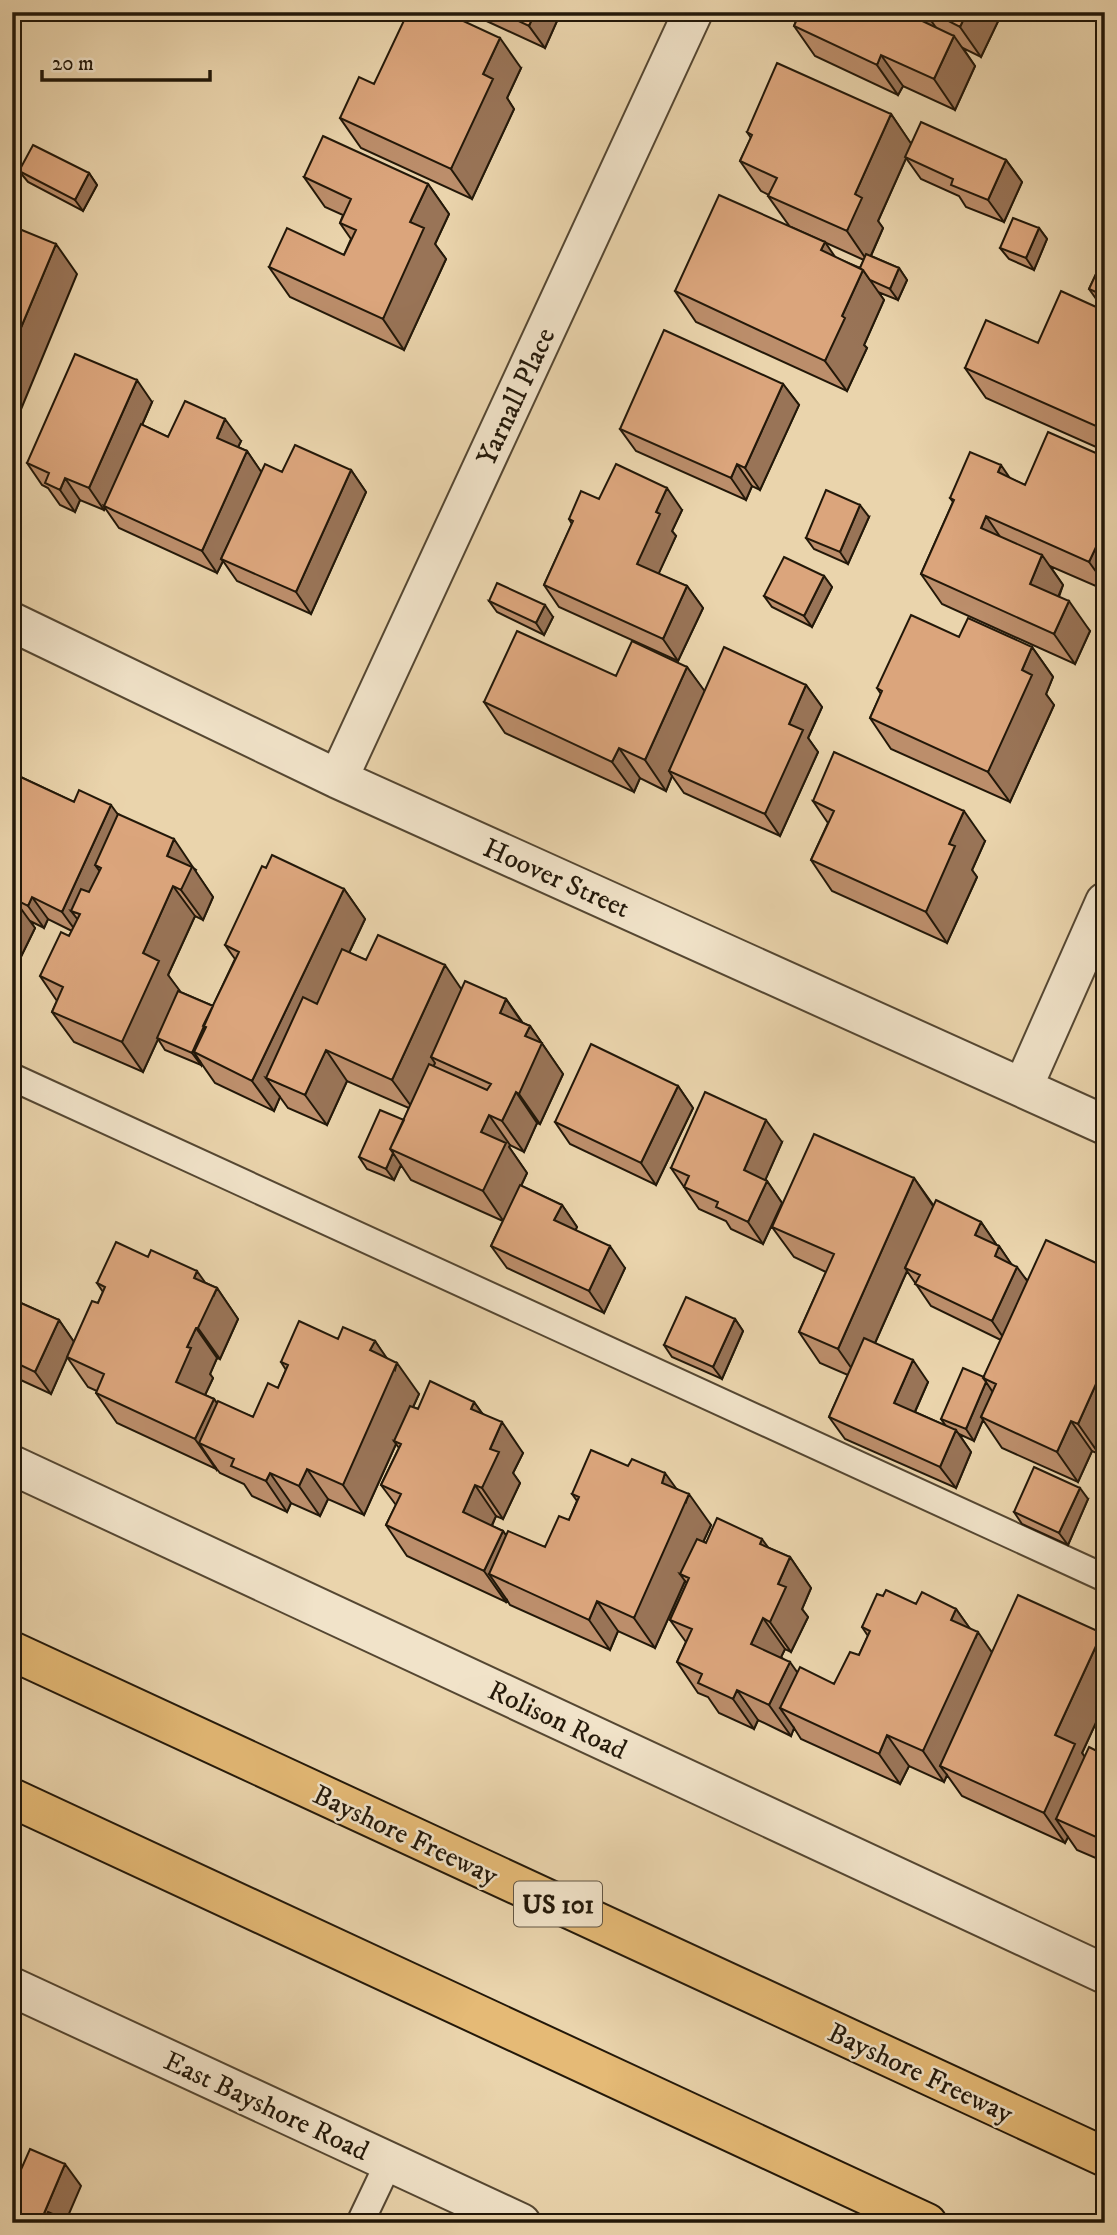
<svg xmlns="http://www.w3.org/2000/svg" width="1117" height="2235" font-family="'IM FELL DW Pica',serif">
	<style>
		.lines { fill: none; stroke-linecap: round; stroke-linejoin: round }
		.service-casing { stroke: #554732; stroke-width: 30 }
		.minor-casing { stroke: #554732; stroke-width: 42 }
		.tertiary-casing { stroke: #554732; stroke-width: 42 }
		.motorway-casing { stroke: #231809; stroke-width: 42 }
		.service { stroke: #f1e3c9; stroke-width: 26 }
		.minor { stroke: #f1e3c9; stroke-width: 38 }
		.tertiary { stroke: #f1e3c9; stroke-width: 38 }
		.motorway { stroke: #e5ba76; stroke-width: 38 }
		.wall { fill: #bc8e6b; stroke: #231809; stroke-width: 2; fill-rule: evenodd }
		.shaded-wall { fill: #997457; stroke: #231809; stroke-width: 2 }
		.building { fill: #dba57c; stroke: #231809; stroke-width: 2 }
		.labels { text-anchor: middle; stroke-width: 5; stroke-linejoin: round; paint-order: stroke }
		.shield { fill: #f1e3c9; stroke: #615543; stroke-width: 2 }
		.shield-label { font-size: 26px; font-weight: bold; fill: #231809 }
		.street-label { font-size: 28px; fill: #231809; stroke: #f1e3c9 }
	</style>
	<rect width="100%" height="100%" fill="#ead4ac"/>
	<filter id="stains"><feTurbulence type="fractalNoise" baseFrequency=".00286" numOctaves="4"/><feColorMatrix values="0 0 0 0 .2 0 0 0 0 .09 0 0 0 0 .02 0 0 0 .5 -.17"/></filter>
	<radialGradient id="worn" r=".72"><stop offset=".6" stop-color="#630" stop-opacity="0"/><stop offset="1" stop-color="#630" stop-opacity=".3"/></radialGradient>
	<g class="lines">
		<!-- service casing -->
		<g class="service-casing">
			<path id="service" d="M12,1077L1105,1578
				M360,2223L389,2162"/>
		</g>
		<!-- minor casing -->
		<g class="minor-casing">
			<path id="minor" d="M12,622L338,779L1105,1125
				M338,779L693,12
				M1023,1087L1105,902
				M12,1465L1105,1974"/>
		</g>
		<!-- tertiary casing -->
		<g class="tertiary-casing">
			<path id="tertiary" d="M12,1987L521,2223"/>
		</g>
		<!-- motorway casing -->
		<g class="motorway-casing">
			<path id="motorway" d="M12,1651L1105,2157
				M12,1798L927,2223"/>
		</g>
		<!-- service -->
		<use href="#service" class="service"/>
		<!-- minor -->
		<use href="#minor" class="minor"/>
		<!-- tertiary -->
		<use href="#tertiary" class="tertiary"/>
		<!-- motorway -->
		<use href="#motorway" class="motorway"/>
	</g>
	<!-- wall -->
	<path class="wall" d="M467,12H561L545,48Z
		M800,12H1002V13L981,57L963,48L975,66L955,110L903,86L898,95L815,56L794,26Z
		M521,68L507,98L514,109L472,199L361,148L340,118L374,84Z
		M891,114L911,144L1006,160L1022,182L1004,222L966,207L959,196L921,179L906,158L878,221L883,228L871,256L899,268L907,280L898,300L878,292L884,300L864,345L867,348L847,391L696,322L675,291L790,227L768,196L769,195L761,191L740,161L751,138L747,132ZM791,227L864,260L860,268L834,257Z
		M19,171L89,173L97,185L83,211L28,182Z
		M304,177L428,184L449,214L435,244L446,259L404,350L290,297L269,267L344,255L351,239L340,223L343,215L325,207Z
		M1039,228L1047,239L1034,270L1009,259L1000,248Z
		M1105,255V451L986,398L965,368L1038,343L1104,310L1089,289Z
		M783,384L799,405L760,490L752,486L746,500L636,451L620,429Z
		M152,402L142,425L168,437L241,441L238,447L247,451L261,472L351,470L366,492L311,614L237,581L223,561L217,573L119,528L105,508L104,510L80,500L75,512L60,505L48,488L42,485L27,463Z
		M1105,457V590L1050,566L1063,585L1059,597L1090,631L1075,664L942,604L921,574L953,502L950,498L1009,478L1025,485Z
		M599,499L682,510L672,531L676,536L658,574L687,586L703,608L678,661L559,607L544,585L572,524L569,519Z
		M869,517L848,564L814,549L806,538Z
		M824,576L832,587L812,627L772,607L764,596Z
		M489,601L553,617L544,635L497,612Z
		M1032,647L1053,677L1046,694L1054,705L1010,802L891,749L870,718L881,694L877,688Z
		M687,667L704,691L806,685L822,707L808,738L818,752L780,836L684,793L672,776L666,791L640,778L634,792L505,733L484,702L616,676Z
		M12,773L74,802L118,814L196,870L195,871L213,897L203,920L195,916L168,975L180,992L213,1006L235,959L225,945L344,889L365,919L349,953L366,960L462,990L506,999L523,1023L530,1026L563,1074L540,1124L537,1123L524,1152L510,1145L509,1147L527,1173L521,1186L562,1205L577,1227L575,1230L625,1268L604,1313L507,1268L491,1246L503,1221L411,1180L401,1165L394,1180L367,1169L359,1157L404,1120L409,1108L347,1081L327,1125L288,1108L280,1097L274,1111L215,1083L201,1063V1065L165,1050L158,1039L143,1072L74,1042L52,1012L57,1001L40,976L69,936L72,931L48,919L44,928L30,921L35,928L12,975Z
		M813,801L985,841L972,870L977,877L947,943L832,891L811,860L828,823Z
		M678,1086L693,1108L656,1185L570,1144L555,1122Z
		M782,1142L765,1180L767,1181L782,1203L763,1244L731,1229L726,1221L699,1209L671,1168Z
		M914,1178L934,1206L981,1222L996,1244V1245L999,1246L1011,1264L1028,1281L1105,1267V1441L1099,1454L1092,1451L1078,1482L1002,1448L983,1420L974,1441L959,1434L971,1452L956,1488L845,1439L829,1417L848,1375L820,1363L799,1332L826,1272L794,1257L772,1227ZM907,1271L931,1306L1001,1340L984,1377L941,1419L946,1426L915,1412L928,1382L875,1343Z
		M97,1283H206L217,1288L238,1319L220,1359L217,1358L210,1374L213,1378L205,1395L214,1399L217,1403L253,1417L278,1388L286,1370L281,1362L338,1339L375,1341L386,1358L419,1394L413,1407L418,1409L474,1402L482,1413L523,1453L513,1473L520,1483L503,1519L496,1516L492,1526L503,1531L506,1536L545,1547L569,1520L577,1501L572,1494L677,1489L711,1525L703,1542L706,1543L769,1548L790,1557L811,1588L802,1609L808,1617L791,1652L785,1649L781,1657L797,1672L834,1684L859,1655L868,1636L862,1627L883,1596L916,1604L956,1609L970,1629L992,1652L1102,1633L1105,1637V1703L1082,1753L1085,1757L1105,1755V1862L1077,1850L1068,1837L1065,1843L962,1796L947,1775L944,1782L909,1766L900,1784L801,1739L794,1728L791,1736L758,1720L754,1729L719,1713L708,1697L698,1693L677,1662L686,1642L670,1620L687,1583L685,1581L655,1648L618,1631L610,1650L510,1605L507,1600L506,1602L407,1556L386,1525L396,1505L381,1485L399,1448L396,1444L364,1515L328,1499L320,1516L291,1503L287,1512L252,1496L244,1484L220,1473L216,1468V1469L117,1423L96,1393L97,1391L88,1387L67,1357L51,1394L12,1376V1299L59,1320L74,1342L98,1303L103,1292Z
		M735,1319L743,1331L722,1379L672,1357L664,1345Z
		M1088,1499L1068,1545L1022,1524L1014,1512Z"/>
	<!-- shaded-wall -->
	<path class="shaded-wall" d="M535,12H561L545,48L529,26Z
		M921,12H925L944,39L918,19Z
		M967,12L1002,13L981,57L960,27Z
		M954,36L975,66L955,110L934,79Z
		M500,38L521,68L507,98L514,109L472,199L451,169L483,74Z
		M881,55L903,86L898,95L877,65Z
		M891,114L912,145L878,221L883,228L868,262L847,231L855,194Z
		M1006,160L1022,182L1004,222L988,200Z
		M89,173L97,185L83,211L75,200Z
		M428,184L449,214L435,244L446,259L404,350L383,319L410,222Z
		M1039,228L1047,239L1034,270L1026,258Z
		M825,242L846,273L821,250Z
		M56,244L77,274L12,431V349Z
		M899,268L907,280L898,300L890,289Z
		M863,270L884,300L864,345L867,348L847,391L825,361L842,316Z
		M137,380L152,402L106,507L104,506L105,508L104,510L89,488Z
		M783,384L799,405L760,490L745,468Z
		M225,419L241,441L232,460L217,438Z
		M247,451L262,473L221,559L223,561L217,573L202,551Z
		M737,464L752,486L746,500L731,478Z
		M1001,465L1022,496L998,472Z
		M351,470L366,492L311,614L296,592Z
		M65,478L80,500L75,512L60,490Z
		M667,488L682,510L672,531L676,536L653,586L637,564L656,512Z
		M860,505L869,517L848,564L840,552Z
		M986,516L1007,547L981,528Z
		M1105,528V584L1089,562Z
		M1042,555L1063,585L1051,614L1030,584Z
		M824,576L832,587L812,627L804,616Z
		M687,586L703,608L678,661L663,639Z
		M1069,601L1090,631L1075,664L1054,634Z
		M545,605L553,617L544,635L536,623Z
		M1032,647L1053,677L1046,694L1054,705L1010,802L988,772L1022,670Z
		M687,667L709,697L669,771L672,776L666,791L645,760Z
		M806,685L822,707L808,738L818,752L780,836L765,814L789,724Z
		M619,748L640,778L634,792L612,762Z
		M111,805L127,827L101,868L95,865L104,877L80,914L71,911L82,925L78,934L62,912Z
		M964,811L985,841L972,870L977,877L947,943L926,912L949,844Z
		M174,839L213,897L203,920L181,890L167,856Z
		M173,886L195,916L168,975L180,991L143,1072L122,1042L143,953Z
		M344,889L365,919L286,1086L266,1078L280,1097L274,1111L252,1081Z
		M32,897L48,919L44,928L28,906Z
		M19,906L35,928L12,975V921Z
		M445,965L466,996L431,1057L435,1063L414,1110L392,1080Z
		M506,999L527,1030L500,1013Z
		M530,1026L563,1074L540,1124L519,1094L525,1036Z
		M204,1027L212,1038L194,1052L201,1063V1065L192,1053Z
		M326,1050L347,1081L327,1125L305,1095Z
		M678,1086L693,1108L656,1185L641,1163Z
		M516,1092L537,1123L524,1152L502,1121Z
		M489,1115L510,1145L509,1147L527,1173L504,1222L483,1191L481,1132Z
		M766,1120L782,1142L760,1192L744,1170Z
		M393,1153L401,1165L394,1180L386,1169Z
		M914,1178L935,1209L905,1268L907,1271L859,1379L838,1349Z
		M767,1181L782,1203L763,1244L748,1222Z
		M562,1205L577,1227L569,1242L554,1220Z
		M981,1222L996,1244L990,1257L975,1235Z
		M610,1246L625,1268L604,1313L589,1291Z
		M999,1246L1014,1268L995,1256Z
		M1017,1267L1033,1289L1007,1343L992,1321Z
		M197,1271L214,1295L217,1288L238,1319L220,1359L198,1328L194,1278Z
		M735,1319L743,1331L722,1379L713,1367Z
		M59,1320L74,1342L51,1394L35,1372Z
		M196,1328L217,1358L210,1374L213,1378L197,1412L176,1382L187,1347Z
		M375,1341L395,1370L397,1363L419,1394L397,1442L394,1441L396,1444L364,1515L343,1485L370,1350Z
		M913,1360L928,1382L909,1425L894,1403Z
		M1105,1364V1441L1099,1454L1078,1424Z
		M986,1382L994,1394L981,1417L983,1420L974,1441L966,1429Z
		M214,1399L235,1429L199,1443L216,1468V1469L195,1439Z
		M474,1402L495,1432L471,1409Z
		M1071,1421L1092,1451L1078,1482L1057,1452Z
		M502,1422L523,1453L513,1473L520,1483L503,1519L482,1488L490,1449Z
		M956,1430L971,1452L956,1488L940,1467Z
		M307,1469L328,1499L320,1516L299,1486Z
		M270,1473L291,1503L287,1512L266,1481Z
		M665,1473L686,1502L689,1494L711,1525L687,1577L680,1574L685,1581L655,1648L634,1618L662,1483Z
		M475,1485L496,1516L484,1542L463,1512Z
		M1080,1488L1088,1499L1068,1545L1059,1533Z
		M503,1531L524,1561L489,1574L507,1600L506,1602L484,1571Z
		M762,1539L784,1569L760,1544Z
		M790,1557L811,1588L802,1609L808,1617L791,1652L770,1622L778,1584Z
		M597,1601L618,1631L610,1650L589,1620Z
		M956,1609L976,1637L978,1632L999,1663L940,1766L947,1775L944,1782L923,1751L951,1620Z
		M763,1618L785,1649L773,1674L751,1644Z
		M1102,1633L1105,1637V1703L1082,1753L1097,1774L1056,1819L1068,1837L1065,1843L1044,1813L1055,1735Z
		M790,1662L811,1692L780,1708L794,1728L791,1736L769,1705Z
		M737,1690L758,1720L754,1729L733,1699Z
		M887,1735L909,1766L900,1784L879,1754Z
		M12,2147L20,2159L12,2177Z
		M65,2164L81,2186L65,2223H40Z"/>
	<!-- building -->
	<path class="building" d="M408,12H444L500,38L483,74L493,79L451,169L340,118L359,77L374,84Z
		M499,12H535L529,26Z
		M800,12H921L918,19L954,36L934,79L881,55L877,65L794,26Z
		M931,12H967L960,27Z
		M777,63L891,114L855,194L862,198L847,231L768,196L777,178L740,161L752,135L747,132Z
		M921,122L1006,160L988,200L951,185L953,179L905,157Z
		M323,136L428,184L410,222L424,228L383,319L269,267L287,228L344,255L356,230L340,223L351,199L304,177Z
		M33,145L89,173L75,200L19,171Z
		M719,195L825,242L821,250L863,270L842,316L845,318L825,361L675,291Z
		M1013,218L1039,228L1026,258L1000,248Z
		M12,226L56,244L12,349Z
		M866,254L899,268L890,289L870,280L863,270L860,268Z
		M1105,255V296L1089,289Z
		M1061,291L1105,311V430L965,368L986,320L1038,343Z
		M664,330L783,384L745,468L737,464L731,478L620,429Z
		M75,354L137,380L89,488L65,478L60,490L45,483L49,473L27,463Z
		M185,401L225,419L217,438L247,451L202,551L104,506L141,424L168,437Z
		M1048,432L1105,457V528L1089,562L986,516L981,528L1042,555L1030,584L1069,601L1054,634L921,574L954,500L950,498L970,452L1001,465L998,472L1025,485Z
		M295,445L351,470L296,592L221,559L265,464L282,472Z
		M616,464L667,488L656,512L660,514L637,564L687,586L663,639L544,585L573,521L569,519L581,491L599,499Z
		M826,490L860,505L840,552L806,538Z
		M784,557L824,576L804,616L764,596Z
		M497,583L545,605L536,623L489,601Z
		M911,615L959,637L968,618L1032,647L1022,670L1032,675L988,772L870,718L882,691L877,688Z
		M517,631L616,676L632,641L687,667L645,760L619,748L612,762L484,702Z
		M724,647L806,685L789,724L803,730L765,814L669,771Z
		M834,752L964,811L949,844L955,846L926,912L811,860L834,811L813,801Z
		M12,773L74,802L79,790L111,805L62,912L32,897L28,906L12,898Z
		M118,814L174,839L167,856L192,867L181,890L173,886L143,953L159,961L122,1042L52,1012L63,987L40,976L61,932L69,936L80,914L71,911L81,889L89,892L101,868L95,865Z
		M272,855L344,889L252,1081L194,1052L206,1027L203,1026L239,952L225,945L262,866L266,868Z
		M12,903L19,906L12,921Z
		M378,935L445,965L392,1080L326,1050L305,1095L266,1078L303,997L317,1004L342,949L366,960Z
		M465,981L506,999L500,1013L530,1026L525,1036L542,1043L519,1094L516,1092L502,1121L489,1115L481,1132L506,1143L483,1191L390,1149L429,1064L487,1090L491,1084L431,1057Z
		M178,991L213,1006L192,1053L157,1038Z
		M591,1044L678,1086L641,1163L555,1122Z
		M705,1092L766,1120L744,1170L767,1181L748,1222L716,1207L718,1202L684,1187L689,1176L671,1168Z
		M380,1110L404,1120L390,1149L393,1153L386,1169L359,1157Z
		M814,1134L914,1178L838,1349L799,1332L834,1254L772,1227Z
		M520,1185L562,1205L554,1220L610,1246L589,1291L491,1246Z
		M936,1200L981,1222L975,1235L999,1246L995,1256L1017,1267L992,1321L915,1284L920,1275L905,1268Z
		M1046,1240L1105,1267V1364L1078,1424L1071,1421L1057,1452L981,1417L996,1384L983,1378Z
		M116,1242L148,1257L151,1250L197,1271L194,1278L217,1288L198,1328H196L187,1347L191,1348L176,1382L214,1399L195,1439L96,1393L104,1374L67,1357L92,1301L98,1303L105,1287L97,1283Z
		M686,1297L735,1319L713,1367L664,1345Z
		M12,1299L59,1320L35,1372L12,1361Z
		M299,1321L338,1339L343,1327L375,1341L370,1350L397,1363L343,1485L307,1469L299,1486L270,1473L266,1481L231,1466L234,1459L199,1443L218,1401L253,1417L268,1383L278,1388L288,1365L281,1362Z
		M864,1338L913,1360L894,1403L956,1430L940,1467L829,1417Z
		M963,1368L984,1377L983,1378L986,1382L966,1429L941,1419Z
		M430,1381L474,1402L471,1409L502,1422L490,1449L499,1452L482,1488L475,1485L463,1512L503,1531L484,1571L386,1525L401,1494L381,1485L401,1444L394,1441L410,1406L418,1409Z
		M591,1450L628,1466L632,1459L665,1473L662,1483L689,1494L634,1618L597,1601L589,1620L489,1574L508,1531L545,1547L559,1516L569,1520L579,1497L572,1494Z
		M1034,1467L1080,1488L1059,1533L1014,1512Z
		M717,1518L762,1539L760,1544L790,1557L778,1584L786,1587L770,1622L763,1618L751,1644L790,1662L769,1705L737,1690L733,1699L698,1683L702,1674L677,1662L692,1629L670,1620L689,1578L680,1574L697,1539L706,1543Z
		M886,1590L916,1604L922,1592L956,1609L951,1620L978,1632L923,1751L887,1735L879,1754L780,1708L800,1667L834,1684L850,1652L859,1655L870,1631L862,1627L877,1594L883,1596Z
		M1018,1595L1102,1633L1055,1735L1075,1744L1044,1813L940,1766Z
		M1089,1747L1105,1755V1841L1056,1819Z
		M30,2149L65,2164L40,2223H12V2190Z
		M48,2212L73,2223H43Z"/>
	<g class="labels">
		<!-- shield labels -->
		<rect class="shield" x="514" y="1881.5" width="88" height="45" rx="5"/>
		<g class="shield-label">
			<text x="558" y="1913">US 101</text>
		</g>
		<!-- street labels -->
		<g class="street-label">
			<text transform="translate(515 396) rotate(-65)" y="10">Yarnall Place</text>
			<text transform="translate(557 877) rotate(24)" y="10">Hoover Street</text>
			<text transform="translate(558 1719) rotate(25)" y="10">Rolison Road</text>
			<text transform="translate(406 1834) rotate(25)" y="10">Bayshore Freeway</text>
			<text transform="translate(921 2072) rotate(25)" y="10">Bayshore Freeway</text>
			<text transform="translate(267 2105) rotate(25)" y="10">East Bayshore Road</text>
		</g>
	</g>
	<!-- margin -->
	<rect width="1117" height="2235" fill="none" stroke="#ead4ac" stroke-width="42"/>
	<rect x="14" y="14" width="1089" height="2207" fill="none" stroke="#231809" stroke-width="3.5"/>
	<rect x="21" y="21" width="1075" height="2193" fill="none" stroke="#231809" stroke-width="2"/>
	<!-- scale -->
	<path d="M42 70v10h168v-10" fill="none" stroke="#231809" stroke-width="3.5"/>
	<text x="52" y="70" font-size="21" fill="#231809" stroke="#f1e3c9" stroke-width="5" paint-order="stroke">20 m</text>
	<rect width="100%" height="100%" filter="url(#stains)"/>
	<rect width="100%" height="100%" fill="url(#worn)"/>
</svg>
